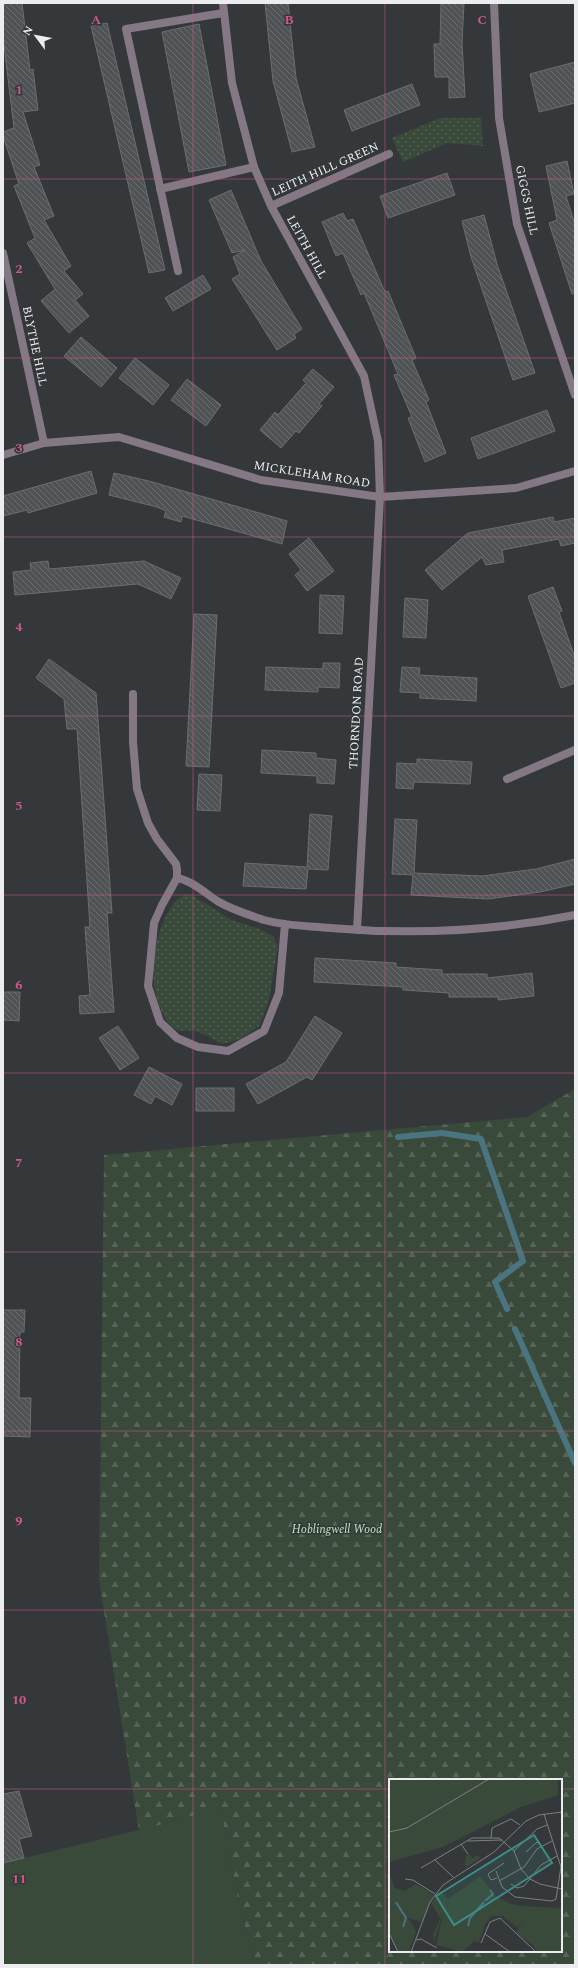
<svg xmlns="http://www.w3.org/2000/svg" width="578" height="1968" font-family="Spectral,serif">
	<style>
		.grass { fill: url(#grass-dots) }
		.forest { fill: url(#forest-firs); fill-rule: evenodd }
		.park { fill: #39493a }
		.lines { fill: none; stroke-linecap: round; stroke-linejoin: round }
		.stream { stroke: #4a747f; stroke-width: 6 }
		.building { fill: url(#building-back-hatch); stroke: #6a6e71 }
		.lane { stroke: #837884; stroke-width: 8 }
		.street { stroke: #837884; stroke-width: 8 }
		.grid { fill: none; stroke: #ce5887; stroke-width: 1; stroke-opacity: 0.55 }
		.labels { text-anchor: middle; stroke-width: 3; stroke-linejoin: round; paint-order: stroke }
		.street-label { font-size: 12px; fill: #ebedef; stroke: #34383a }
		.park-label { font-size: 12px; font-style: italic; fill: #baeabd; stroke: #34383a }
		.inset-river { fill: none; stroke: #4a747f; stroke-width: 2 }
		.inset-road { fill: none; stroke: #7d8082; stroke-width: 1 }
		.view { fill: #3b8e88; fill-opacity: 0.15; stroke: #3b8e88; stroke-width: 2 }
		.inset-edge { fill: none; stroke: #ebedef; stroke-width: 2 }
		.grid-label { font-size: 13px; text-anchor: middle; font-weight: bold; fill: #ce5887; stroke: #34383a; stroke-width: 3; stroke-linejoin: round; paint-order: stroke }
	</style>
	<defs>
		<pattern id="grass-dots" width="8" height="8" patternUnits="userSpaceOnUse"><rect width="8" height="8" fill="#39493a"/><path d="M2 2h.1M6 6h.1" fill="none" stroke="#566457" stroke-width="1.8" stroke-linecap="round"/></pattern>
		<pattern id="forest-firs" width="22" height="20" patternUnits="userSpaceOnUse"><rect width="22" height="20" fill="#39493a"/><path d="M5 1l3.5 6h-7zM16 11l3.5 6h-7z" fill="#566457"/></pattern>
		<pattern id="building-back-hatch" width="6" height="6" patternUnits="userSpaceOnUse"><rect width="6" height="6" fill="#505356"/><path d="M-1 5l2 2M0 0l6 6M5-1l2 2" fill="none" stroke="#696c6f"/></pattern>
	</defs>
	<rect width="100%" height="100%" fill="#34383a"/>
	<!-- grass -->
	<path class="grass" d="M440,118H481L483,146L447,143L403,162L392,138Z
		M185,894L193,896L232,920L257,928L273,936L278,946L269,999L260,1025L241,1039L222,1044C213,1039 205,1034 194,1031C185,1029 178,1034 171,1026C144,996 151,935 173,904C176,900 181,897 185,894Z"/>
	<!-- forest -->
	<path class="forest" d="M575,1089V1965H255L238,1900L220,1807L180,1820L139,1831L99,1580L104,1155L527,1117ZM390,1780H561V1951H390Z"/>
	<!-- park -->
	<path class="park" d="M220,1806L238,1900L255,1965H3V1863L180,1820Z"/>
	<g class="lines">
		<!-- stream -->
		<path class="stream" d="M398,1137L442,1133L481,1139L523,1261L495,1282L507,1309
			M515,1329L575,1463"/>
	</g>
	<!-- building -->
	<path class="building" d="M3,3H22L30,70L33,69L38,110L23,112L40,165L34,167L54,216L44,220L71,266L64,271L83,294L75,300L89,316L69,333L41,301L55,289L27,243L35,238L14,186L19,184L3,136V132L14,128L3,37Z
		M265,3H288L296,78L315,147L292,152L273,81Z
		M441,3H464L462,43L465,97L449,98V77H435L434,44H440Z
		M107,23L165,270L149,273L91,26Z
		M199,24L226,165L189,172L162,32Z
		M575,62V103L539,112L530,74Z
		M412,84L420,105L352,131L344,110Z
		M567,161L574,194L566,196L575,225V294H572L549,223L557,220L546,166Z
		M447,173L455,195L388,218L380,196Z
		M231,190L261,261L302,329L294,334L296,338L277,350L232,279L240,274L233,257L245,250L232,253L209,200Z
		M343,213L347,221L353,219L385,292L388,291L416,358L412,360L429,400L426,402L446,453L425,462L408,418L412,417L394,375L398,374L364,293L361,295L343,253L336,256L322,222Z
		M484,215L497,264L535,373L513,380L471,257L462,221Z
		M203,275L211,289L173,311L165,298Z
		M81,337L117,368L101,387L64,356Z
		M135,358L169,385L153,405L119,378Z
		M313,369L334,387L319,404L322,406L310,420L299,433L296,431L281,448L260,430L275,412L278,415L306,383L303,380Z
		M187,379L221,405L206,426L171,400Z
		M547,410L555,431L478,459L471,438Z
		M91,471L97,493L28,513L27,510L3,516V496Z
		M114,473L149,481L287,521L282,544L182,516L181,522L164,517L166,511L157,507L109,495Z
		M553,517L554,522L575,518V543L561,546L559,539L502,550L504,562L486,565L482,557L442,590L425,570L468,533Z
		M309,538L334,571L307,591L295,575L301,570L289,554Z
		M48,561L49,569L144,561L181,578L171,599L138,584L15,595L13,572L31,570L30,563Z
		M553,587L562,611L559,612L575,658V683L561,688L528,596Z
		M320,595L344,596L342,634L319,633Z
		M405,598L428,600L426,638L403,637Z
		M194,614L217,615L209,767L186,766Z
		M49,659L96,693L112,913H107L114,1012L80,1014L79,996L90,995L85,927H90L77,729H67L64,699L36,678Z
		M323,663H340L339,688L318,687V692L265,690L266,667L323,669Z
		M402,667L420,668L419,675L477,678L476,701L420,698V693L400,692Z
		M262,750L316,753V758L336,760L334,784L317,783V776L261,773Z
		M417,759L472,762L470,784L414,782L413,789L396,788L397,763L417,764Z
		M199,774L222,775L220,811L197,810Z
		M310,814L332,816L328,870L308,869L306,889L243,886L245,863L307,867Z
		M395,819L417,820L414,873L482,876L536,869L575,859V884L540,892L488,899L411,895L413,875L392,874Z
		M315,958L396,963V967L442,970V974H487V978L532,973L534,996L498,1000V997H449V993L403,990V987L314,982Z
		M3,992H20L19,1021L3,1020Z
		M315,1016L342,1033L312,1080L307,1077L258,1104L246,1084L286,1062Z
		M118,1026L139,1058L120,1070L99,1038Z
		M149,1067L182,1084L172,1105L155,1096L151,1104L134,1095Z
		M196,1088H234V1111H196Z
		M3,1310H25L24,1332H20L19,1398H31L30,1437L3,1436Z
		M19,1791L32,1836L19,1839L24,1858L3,1863V1794Z"/>
	<g class="lines">
		<!-- lane -->
		<path class="lane" d="M160,189L254,167
			M178,271L126,29L223,13
			M507,779L575,750"/>
		<!-- street -->
		<path class="street" d="M223,3L232,83L254,167L271,206L364,376L378,441L380,497L357,930
			M494,3L499,118L517,224L575,395
			M271,206L389,154
			M3,253L44,443
			M3,455L44,443L119,437L261,480L380,497L516,488L575,471
			M133,694V742L137,789L148,823L157,839L176,864L177,870V878L162,905L154,923L148,986L160,1022L177,1038L198,1047L228,1051L264,1031L279,993L285,924
			M177,878C193,881 206,894 219,902C233,910 249,915 264,920C286,926 308,926 330,928C412,935 495,931 575,915"/>
	</g>
	<!-- grid -->
	<path class="grid" d="M193,3V1965M385,3V1965M3,179H575M3,358H575M3,537H575M3,716H575M3,895H575M3,1073H575M3,1252H575M3,1431H575M3,1610H575M3,1789H390M561,1789H575"/>
	<g class="labels">
		<!-- street labels -->
		<g class="street-label">
			<text transform="translate(325 169) rotate(-24)" y="4">LEITH HILL GREEN</text>
			<text transform="translate(527 200) rotate(78)" y="4">GIGGS HILL</text>
			<text transform="translate(307 247) rotate(61)" y="4">LEITH HILL</text>
			<text transform="translate(35 346) rotate(78)" y="4">BLYTHE HILL</text>
			<text transform="translate(312 474) rotate(9)" y="4">MICKLEHAM ROAD</text>
			<text transform="translate(356 713) rotate(-87)" y="4">THORNDON ROAD</text>
		</g>
		<!-- park labels -->
		<g class="park-label">
			<text x="337" y="1533">Hoblingwell Wood</text>
		</g>
	</g>
	<!-- overview -->
	<g transform="translate(389 1779)">
		<rect width="173" height="173" fill="#34383a"/>
		<path d="M80,75L83,79L88,76L92,79L76,89L77,76Z" fill="#39493a"/>
		<path d="M91,97L106,117L122,125L135,127V140L129,149L113,137H103L96,145L90,164L86,162L73,173L47,166L55,130L62,123L59,120Z" fill="#39493a"/>
		<path d="M0,0H169V16L132,28L54,68L0,83ZM0,94L6,109L16,112L27,105L45,116L33,143L19,139L27,152L20,173H9L0,153ZM51,112L62,123L55,130L45,163L44,156L51,139L42,124ZM135,127L173,129V173H148L144,166L127,154L135,140Z" fill="#39493a"/>
		<path class="inset-river" d="M96,122L104,115L101,111M7,123L17,139L14,148M79,147L81,139L95,123"/>
		<path class="inset-road" d="M0,53L18,49L100,0M102,59L103,49L122,40L131,46M79,62L113,61M72,65L79,75M125,72L148,50L158,46M137,73L148,63L152,67M46,81L64,98M32,89L83,59H110L125,72L132,90L141,100L151,105L173,110M107,92L113,108L126,118L163,122L167,120L172,88L155,35M108,99L102,101L99,95L115,84M16,100L24,101L46,115M110,102L135,88L148,70L163,62M122,105L128,109L135,107L152,86L168,77M0,154L9,173M96,155L121,173M27,161L32,160L48,169M92,164L101,143L111,139L147,173M22,173L41,123L54,106L105,73L137,42L150,36L173,33"/>
		<path class="view" d="M145,56L163,84L65,146L47,117Z"/>
		<rect width="173" height="173" class="inset-edge"/>
	</g>
	<g class="grid-label">
		<text x="96" y="24">A</text>
		<text x="289" y="24">B</text>
		<text x="482" y="24">C</text>
		<text x="19" y="94">1</text>
		<text x="19" y="273">2</text>
		<text x="19" y="452">3</text>
		<text x="19" y="631">4</text>
		<text x="19" y="810">5</text>
		<text x="19" y="989">6</text>
		<text x="19" y="1167">7</text>
		<text x="19" y="1346">8</text>
		<text x="19" y="1525">9</text>
		<text x="19" y="1704">10</text>
		<text x="19" y="1883">11</text>
	</g>
	<!-- border -->
	<rect width="578" height="1968" fill="none" stroke="#ebedef" stroke-width="8"/>
	<!-- north arrow -->
	<g transform="translate(36 36) rotate(302)" stroke="#34383a" stroke-width="3" paint-order="stroke">
	<path d="M0-3L7 15L0 10L-7 15Z" fill="#ebedef"/>
	<text y="-6" font-size="11" font-weight="bold" text-anchor="middle" fill="#ebedef">N</text>
	</g>
</svg>
